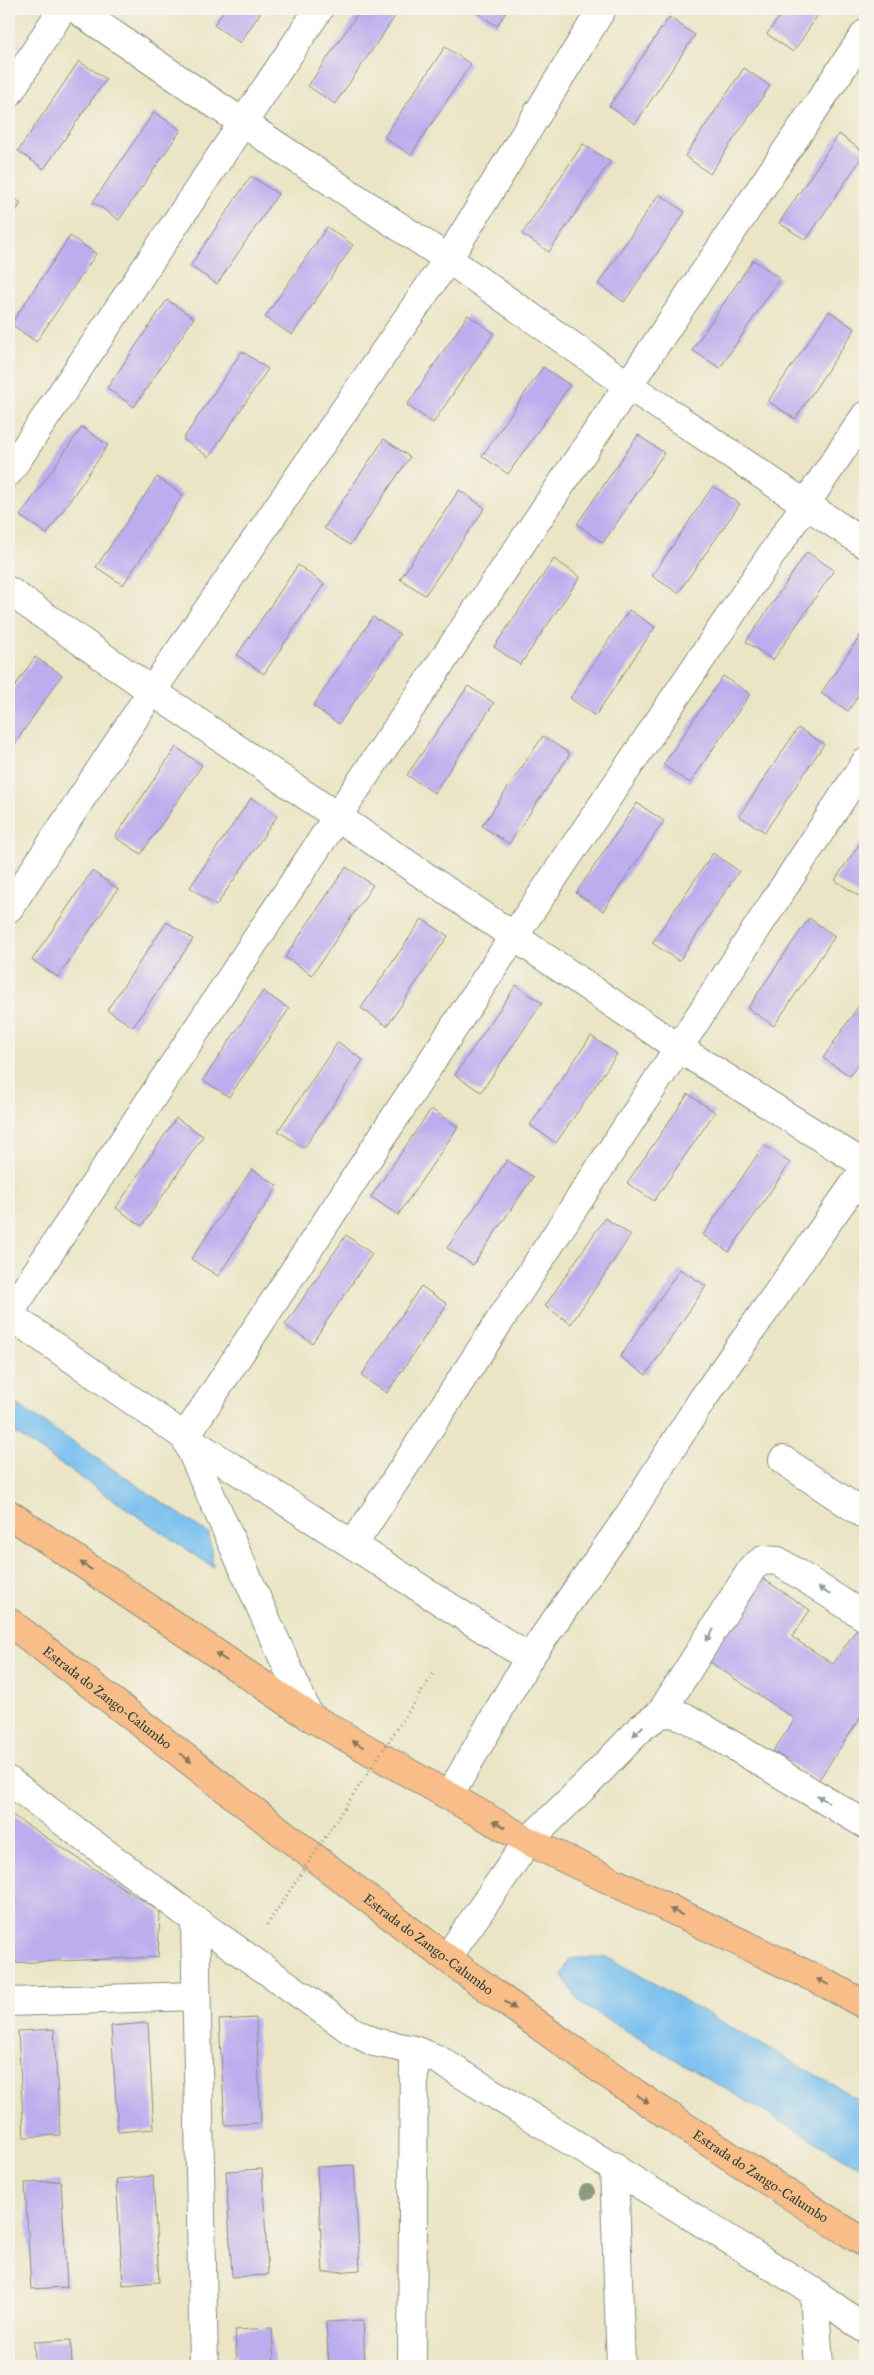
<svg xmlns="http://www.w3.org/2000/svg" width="874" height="2375" font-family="'IM FELL Great Primer',serif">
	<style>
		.water { fill: #77bfef; stroke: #4b7e92 }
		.building { fill: #bcadee }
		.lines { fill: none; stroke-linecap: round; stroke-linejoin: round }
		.minor-casing { stroke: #85917d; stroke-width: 30 }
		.major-casing { stroke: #85917d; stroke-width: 30 }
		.minor { stroke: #fff; stroke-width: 28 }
		.major { stroke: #f8bd89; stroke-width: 28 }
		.path-bridge { stroke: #85917d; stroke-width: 3; stroke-dasharray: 1 4; stroke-linecap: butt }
		.tree { fill: #8c9b7d }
		.oneway { fill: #81775a }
		.oneway2 { fill: #8f9e9a }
		.labels { text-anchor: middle; stroke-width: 4.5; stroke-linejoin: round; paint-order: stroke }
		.street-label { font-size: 14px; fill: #1f3d34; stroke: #f7f3e8 }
	</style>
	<rect width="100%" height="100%" fill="#f7f3e8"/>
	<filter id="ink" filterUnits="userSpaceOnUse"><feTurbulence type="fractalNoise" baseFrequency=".02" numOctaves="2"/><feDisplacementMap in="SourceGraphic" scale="10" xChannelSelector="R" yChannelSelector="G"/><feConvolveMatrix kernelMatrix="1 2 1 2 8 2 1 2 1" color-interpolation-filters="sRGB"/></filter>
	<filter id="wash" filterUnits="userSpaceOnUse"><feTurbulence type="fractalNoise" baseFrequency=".0096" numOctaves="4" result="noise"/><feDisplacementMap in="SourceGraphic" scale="20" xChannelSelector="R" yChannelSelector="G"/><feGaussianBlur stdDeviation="1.12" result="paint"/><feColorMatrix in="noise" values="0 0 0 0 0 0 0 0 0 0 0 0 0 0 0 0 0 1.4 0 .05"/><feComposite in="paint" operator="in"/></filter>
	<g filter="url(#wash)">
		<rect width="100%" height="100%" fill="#ebe5c6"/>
		<!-- water -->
		<path class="water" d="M9,1399L209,1534L213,1567L9,1429Z
			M570,1958H609L865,2103V2171L581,2004L562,1975Z"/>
		<g id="blocks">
			<!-- building -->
			<path class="building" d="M225,9H263L240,43L214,25Z
				M361,9H387L396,15L335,104L308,86Z
				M471,9H508L497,26Z
				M785,9H822L793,52L767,34Z
				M669,17L695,35L635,124L609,106Z
				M445,47L471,64L411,155L384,137Z
				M79,61L106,79L44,169L18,151Z
				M744,68L770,86L710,174L685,156Z
				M154,112L181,130L119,220L93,202Z
				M839,134L865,153L806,240L779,223Z
				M583,144L610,162L549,252L522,234Z
				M251,176L278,194L217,284L190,266Z
				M659,194L685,212L624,302L598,284Z
				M9,195L21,203L9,222Z
				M327,227L353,245L292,335L265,317Z
				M70,236L96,254L36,342L11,324Z
				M753,260L780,278L720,368L692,350Z
				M167,300L194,318L134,407L107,388Z
				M829,311L855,329L795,419L768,401Z
				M468,315L494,333L433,423L407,405Z
				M242,351L268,369L209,457L183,439Z
				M543,367L570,385L508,474L482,456Z
				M82,427L108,445L47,534L20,516Z
				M638,435L664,453L603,543L577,524Z
				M384,439L410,457L350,545L324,528Z
				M157,477L183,495L123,585L96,567Z
				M713,486L740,504L678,593L652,576Z
				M459,490L485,508L425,595L400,579Z
				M807,552L834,570L773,660L746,642Z
				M554,559L580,577L520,665L494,647Z
				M298,565L324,584L264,674L237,655Z
				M629,610L655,627L595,716L570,698Z
				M373,617L400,634L339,724L313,706Z
				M865,629V685L848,711L821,693Z
				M35,657L62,675L9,752V695Z
				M723,676L750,694L690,783L663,765Z
				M468,686L494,703L434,793L407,775Z
				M798,728L824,744L765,832L739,816Z
				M543,736L570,754L509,844L482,826Z
				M176,747L202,765L141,854L115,837Z
				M251,798L277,816L216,906L190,887Z
				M637,803L664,821L603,911L576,893Z
				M865,835V893L862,898L835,880Z
				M713,853L739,871L679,961L652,943Z
				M346,867L373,885L312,975L285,957Z
				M92,871L118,889L58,977L32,960Z
				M809,918L835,936L774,1026L748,1008Z
				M422,919L448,936L387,1026L361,1008Z
				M167,922L193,939L133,1027L107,1010Z
				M516,985L542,1003L481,1092L455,1075Z
				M263,991L289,1009L229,1097L203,1080Z
				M865,997V1054L850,1076L823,1058Z
				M591,1036L617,1054L556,1143L530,1125Z
				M338,1042L363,1060L304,1148L278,1131Z
				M688,1094L715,1112L654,1201L627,1183Z
				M431,1109L458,1127L398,1215L371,1197Z
				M176,1118L203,1136L142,1226L116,1208Z
				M764,1145L790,1163L729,1252L703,1235Z
				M507,1160L533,1177L473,1265L447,1248Z
				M252,1169L278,1186L218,1276L191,1259Z
				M605,1218L631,1235L571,1324L545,1306Z
				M346,1235L372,1254L312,1343L285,1325Z
				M680,1269L706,1286L646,1375L620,1357Z
				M421,1286L447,1304L387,1393L361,1376Z
				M762,1578L810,1610L792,1637L833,1664L860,1624L865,1627V1711L818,1781L773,1751L795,1719L707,1660Z
				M9,1813L160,1912L158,1957L9,1963Z
				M256,2018L261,2123L225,2125L219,2020Z
				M148,2023L154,2129L118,2132L111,2026Z
				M54,2029L60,2135L24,2137L18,2031Z
				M354,2165L360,2270L323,2273L317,2167Z
				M262,2169L268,2275L232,2277L226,2171Z
				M153,2176L159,2282L123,2285L116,2179Z
				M61,2181L67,2287L31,2289L25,2183Z
				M363,2320L365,2366H329L326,2322Z
				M272,2328L274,2366H237L235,2330Z
				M71,2340L72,2366H35L34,2342Z"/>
		</g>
	</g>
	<g filter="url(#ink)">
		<use href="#blocks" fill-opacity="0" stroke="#85917d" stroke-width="1"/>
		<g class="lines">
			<!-- minor casing -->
			<g class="minor-casing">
				<path id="minor" d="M76,9L243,123L448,259L628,385L865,544
					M9,93L62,9
					M9,472L319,9
					M9,591L152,691L680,1049L865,1165
					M9,908L152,691L448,259L602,9
					M9,1314L337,817L865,34
					M9,1315L185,1437L529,1658
					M783,1460L865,1515
					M353,1545L865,763
					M660,1714L753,1567L763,1560L778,1561L865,1617
					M309,1716L185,1437L514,936L865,416
					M9,1781L195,1920L352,2031L374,2042L414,2050L439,2060L814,2292L865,2329
					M449,1796L529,1658L626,1520L702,1400L865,1169
					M195,1920L204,2366
					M447,1958L528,1841L588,1783L642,1727L660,1714L671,1713L685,1717L865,1824
					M9,2002L196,1996
					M614,2166L621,2366
					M814,2292L819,2366
					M412,2366L414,2050"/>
			</g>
			<!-- major casing -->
			<g class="major-casing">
				<g id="major">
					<path d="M9,1514L309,1716L449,1796L528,1841L827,1984L865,2005"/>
					<path id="s1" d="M9,1622C177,1749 341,1882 512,2006C626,2090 745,2167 865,2243"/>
				</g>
			</g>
			<!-- minor -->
			<use href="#minor" class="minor"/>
			<!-- major -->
			<use href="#major" class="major"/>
			<!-- path-bridge -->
			<path class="path-bridge" d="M267,1925L434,1673"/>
		</g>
		<!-- trees -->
		<circle class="tree" cx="587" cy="2192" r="8"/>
		<!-- one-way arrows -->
		<defs><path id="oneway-solid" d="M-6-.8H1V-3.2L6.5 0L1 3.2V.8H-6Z" transform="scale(1.25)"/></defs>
		<g class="oneway">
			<use href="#oneway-solid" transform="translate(86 1566) rotate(-146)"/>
			<use href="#oneway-solid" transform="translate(221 1657) rotate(-146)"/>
			<use href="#oneway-solid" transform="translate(358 1744) rotate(-150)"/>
			<use href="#oneway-solid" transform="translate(186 1758) rotate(38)"/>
			<use href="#oneway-solid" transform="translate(499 1824) rotate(-150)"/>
			<use href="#oneway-solid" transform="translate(676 1912) rotate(-154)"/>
			<use href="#oneway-solid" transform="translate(823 1982) rotate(-154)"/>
			<use href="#oneway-solid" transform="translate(510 2005) rotate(36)"/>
			<use href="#oneway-solid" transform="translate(643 2099) rotate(35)"/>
		</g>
		<g class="oneway2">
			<use href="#oneway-solid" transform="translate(824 1591) rotate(-147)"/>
			<use href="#oneway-solid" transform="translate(710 1635) rotate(123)"/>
			<use href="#oneway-solid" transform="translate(638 1731) rotate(136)"/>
			<use href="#oneway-solid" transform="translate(823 1799) rotate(-149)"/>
		</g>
	</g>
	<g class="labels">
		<!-- street labels -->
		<g class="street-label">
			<text dy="5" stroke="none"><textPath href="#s1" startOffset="124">Estrada do Zango-Calumbo</textPath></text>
			<text dy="5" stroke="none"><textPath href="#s1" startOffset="529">Estrada do Zango-Calumbo</textPath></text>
			<text dy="5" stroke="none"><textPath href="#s1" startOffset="934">Estrada do Zango-Calumbo</textPath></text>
		</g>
	</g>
	<!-- margin -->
	<rect width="874" height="2375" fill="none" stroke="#f7f3e8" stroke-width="30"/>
</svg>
